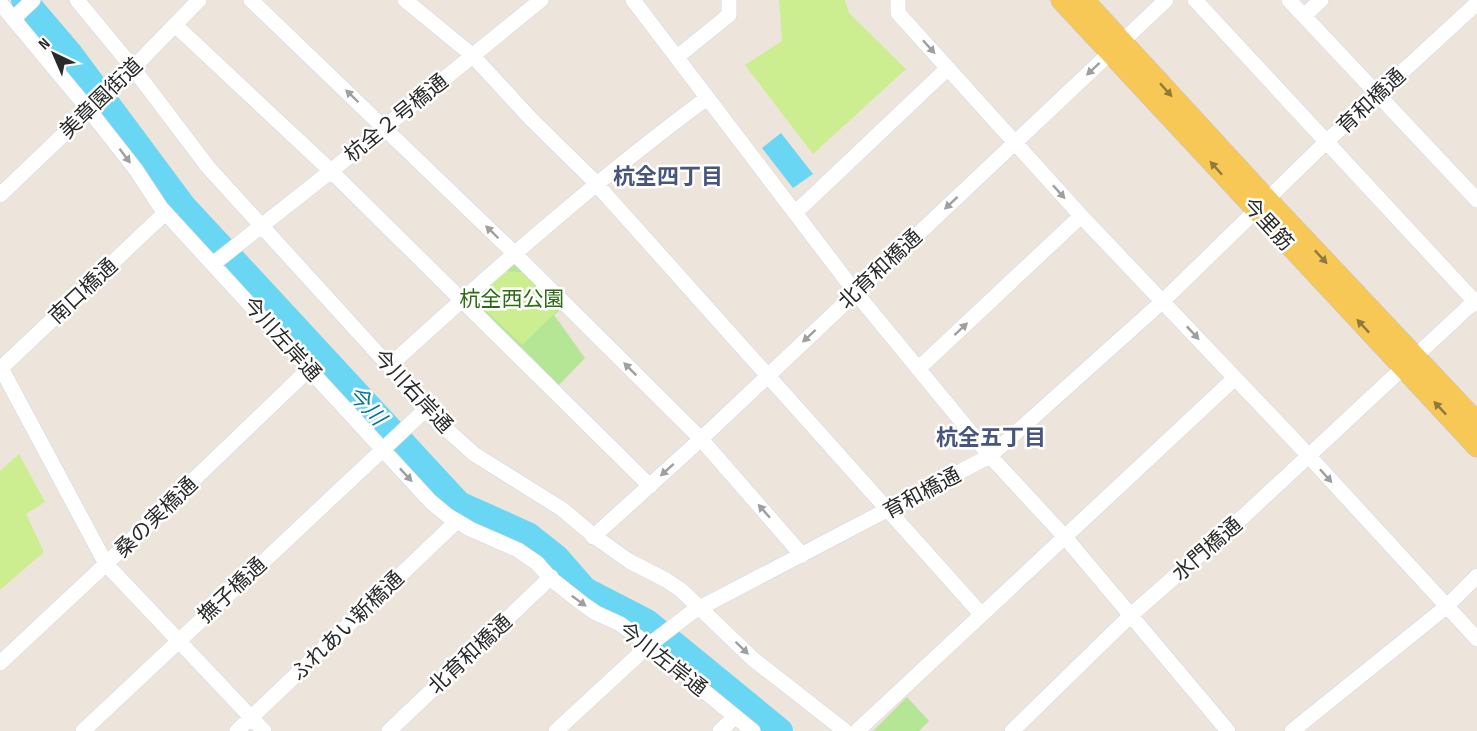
<svg xmlns="http://www.w3.org/2000/svg" width="1477" height="731" font-family="'Sofia Sans Condensed','Noto Sans JP',sans-serif">
	<style>
		.green { fill: #b5e695 }
		.pitch { fill: #ccee90 }
		.water { fill: #69d7f4 }
		.lines { fill: none; stroke-linecap: round; stroke-linejoin: round }
		.river { stroke: #69d7f4; stroke-width: 26 }
		.minor-casing { stroke: #d0d5e4; stroke-width: 16 }
		.major-casing { stroke: #c3c3c3; stroke-width: 21 }
		.minor { stroke: #fff; stroke-width: 15 }
		.major { stroke: #f7c856; stroke-width: 20 }
		.oneway { fill: #9f9f9f }
		.oneway2 { fill: #907940 }
		.labels { text-anchor: middle; stroke-width: 5; stroke-linejoin: round; paint-order: stroke }
		.street-label { font-size: 21px; fill: #2a2a2a; stroke: #fff }
		.park-label { font-size: 21px; fill: #2d6b16; stroke: #fff }
		.neighbourhood-label { font-size: 22px; font-weight: bold; fill: #48557d; stroke: #fff }
		.water-label { font-size: 22px; font-style: italic; fill: #0775a1; stroke: #fff }
	</style>
	<rect width="100%" height="100%" fill="#ede4db"/>
	<!-- green -->
	<path class="green" d="M508,265H517L560,310L554,315L585,358L559,385L475,302V295Z
		M907,697L929,721L919,731H873Z"/>
	<!-- pitch -->
	<path class="pitch" d="M779,0H845L849,13L906,69L813,154L745,65L782,41Z
		M504,271L522,272L558,310L522,345L482,307L484,289Z
		M19,454L45,502L26,514L44,552L0,590V471Z"/>
	<!-- water -->
	<path class="water" d="M781,133L813,174L793,188L762,148Z"/>
	<g class="lines">
		<!-- river -->
		<path class="river" d="M24,0L70,54L183,206L459,504L528,535L557,558L585,590L647,622L780,731"/>
		<!-- minor casing -->
		<g class="minor-casing">
			<path id="minor" d="M77,0L133,68L208,167L389,366L425,410L474,454L562,509L594,536L629,561L666,580L681,590L753,659L845,731
				M251,0L514,253L701,439L802,555
				M405,0L472,55L531,119L590,177L981,614
				M633,0L856,293L990,456L1064,536L1228,731
				M898,0V13L1083,218L1294,440L1477,639
				M1195,0L1477,304
				M1289,0L1477,200
				M0,3L89,110L136,170L161,208L430,501L448,516L470,529L518,550L537,563L550,578L583,604L596,613L620,624L639,638L753,731
				M1304,16L1321,0
				M13,19L33,0
				M175,25L331,171L650,486
				M677,57L729,15V0
				M0,195L133,68L199,0
				M795,213L948,68
				M213,264L331,171L541,0
				M0,366L106,564L264,731
				M389,366C492,272 596,180 707,98
				M0,369L165,213
				M918,369L1081,216
				M593,537L701,439L1166,0
				M0,663L106,564L309,369
				M83,731L425,410
				M237,731L457,521
				M389,731L551,577
				M556,731L649,645L692,612L990,456L1163,301L1327,141L1477,3
				M720,731L735,717
				M857,731L1235,378
				M1012,731L1131,615L1245,515L1477,299
				M1292,731L1446,607L1477,576"/>
		</g>
		<!-- major casing -->
		<g class="major-casing">
			<path id="major" d="M1061,0L1477,447
				M1084,0L1267,199L1477,422"/>
		</g>
		<!-- minor -->
		<use href="#minor" class="minor"/>
		<!-- major -->
		<use href="#major" class="major"/>
	</g>
	<!-- one-way arrows -->
	<defs><path id="oneway-solid" d="M-6-.8H1V-3.2L6.5 0L1 3.2V.8H-6Z" transform="scale(1.5)"/></defs>
	<g class="oneway">
		<use href="#oneway-solid" transform="translate(929 47) rotate(48)"/>
		<use href="#oneway-solid" transform="translate(1093 69) rotate(137)"/>
		<use href="#oneway-solid" transform="translate(352 96) rotate(-136)"/>
		<use href="#oneway-solid" transform="translate(125 156) rotate(53)"/>
		<use href="#oneway-solid" transform="translate(1059 192) rotate(48)"/>
		<use href="#oneway-solid" transform="translate(951 203) rotate(137)"/>
		<use href="#oneway-solid" transform="translate(492 232) rotate(-136)"/>
		<use href="#oneway-solid" transform="translate(961 329) rotate(-43)"/>
		<use href="#oneway-solid" transform="translate(1193 333) rotate(47)"/>
		<use href="#oneway-solid" transform="translate(809 336) rotate(137)"/>
		<use href="#oneway-solid" transform="translate(630 369) rotate(-135)"/>
		<use href="#oneway-solid" transform="translate(667 470) rotate(138)"/>
		<use href="#oneway-solid" transform="translate(406 475) rotate(47)"/>
		<use href="#oneway-solid" transform="translate(1326 476) rotate(48)"/>
		<use href="#oneway-solid" transform="translate(764 511) rotate(-131)"/>
		<use href="#oneway-solid" transform="translate(579 601) rotate(36)"/>
		<use href="#oneway-solid" transform="translate(742 648) rotate(44)"/>
	</g>
	<g class="oneway2">
		<use href="#oneway-solid" transform="translate(1166 90) rotate(48)"/>
		<use href="#oneway-solid" transform="translate(1216 168) rotate(-132)"/>
		<use href="#oneway-solid" transform="translate(1321 257) rotate(47)"/>
		<use href="#oneway-solid" transform="translate(1363 326) rotate(-133)"/>
		<use href="#oneway-solid" transform="translate(1440 408) rotate(-133)"/>
	</g>
	<g class="labels">
		<!-- street labels -->
		<g class="street-label">
			<text transform="translate(101 98) rotate(-44)" y="7">美章園街道</text>
			<text transform="translate(1371 101) rotate(-43)" y="7">育和橋通</text>
			<text transform="translate(396 118) rotate(-39)" y="7">杭全２号橋通</text>
			<text transform="translate(1268 224) rotate(47)" y="7">今里筋</text>
			<text transform="translate(880 269) rotate(-43)" y="7">北育和橋通</text>
			<text transform="translate(83 291) rotate(-43)" y="7">南口橋通</text>
			<text transform="translate(282 339) rotate(48)" y="7">今川左岸通</text>
			<text transform="translate(413 391) rotate(47)" y="7">今川右岸通</text>
			<text transform="translate(922 493) rotate(-28)" y="7">育和橋通</text>
			<text transform="translate(156 517) rotate(-44)" y="7">桑の実橋通</text>
			<text transform="translate(1207 549) rotate(-41)" y="7">水門橋通</text>
			<text transform="translate(232 590) rotate(-43)" y="7">撫子橋通</text>
			<text transform="translate(347 626) rotate(-44)" y="7">ふれあい新橋通</text>
			<text transform="translate(470 654) rotate(-43)" y="7">北育和橋通</text>
			<text transform="translate(663 659) rotate(38)" y="7">今川左岸通</text>
		</g>
		<!-- park labels -->
		<g class="park-label">
			<text x="512" y="306">杭全西公園</text>
		</g>
		<!-- neighbourhood labels -->
		<g class="neighbourhood-label">
			<text x="668" y="184">杭全四丁目</text>
			<text x="991" y="445">杭全五丁目</text>
		</g>
		<!-- water labels -->
		<g class="water-label">
			<text transform="translate(367 405) rotate(47)" y="8">今川</text>
		</g>
	</g>
	<!-- north arrow -->
	<g transform="translate(54 54) rotate(316)" stroke="#ffffff" stroke-width="4.5" paint-order="stroke">
	<path d="M0-4.5L10 22L0 15L-10 22Z" fill="#2a2a2a"/>
	<text y="-9" font-size="16" font-weight="bold" text-anchor="middle" fill="#2a2a2a">N</text>
	</g>
</svg>
